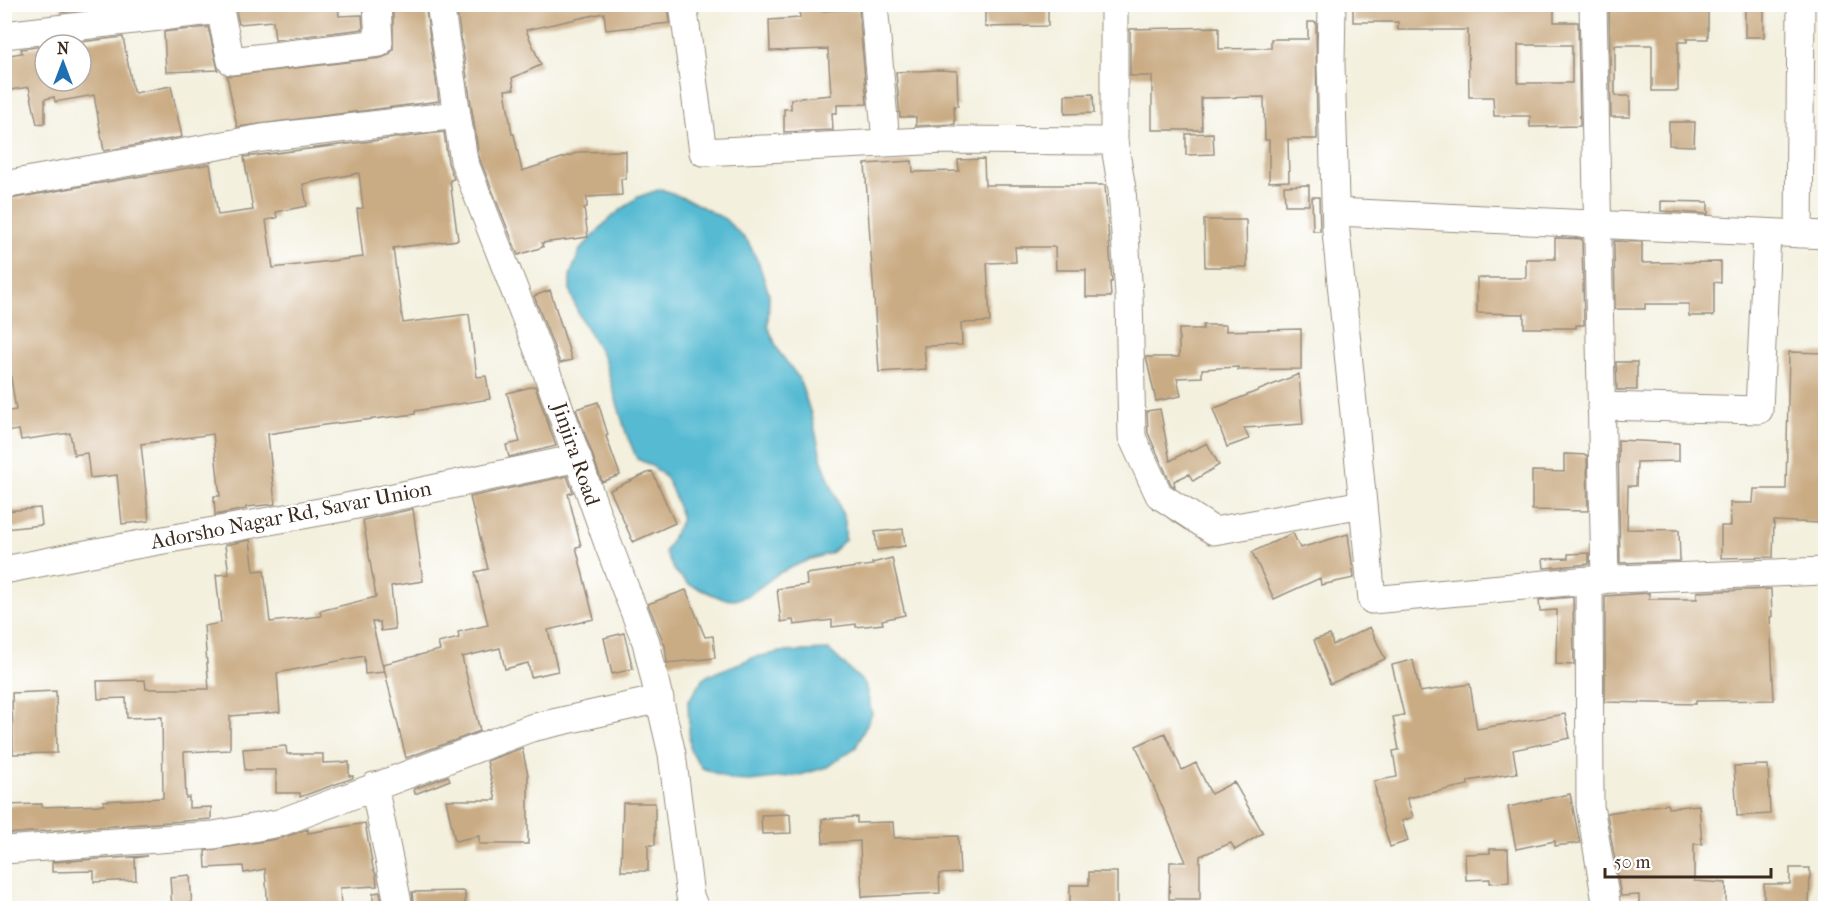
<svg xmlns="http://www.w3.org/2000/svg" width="1830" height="913" font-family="'IM FELL French Canon',serif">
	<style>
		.water { fill: #54bad2; stroke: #487278; stroke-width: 1.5 }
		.building { fill: #caac84; fill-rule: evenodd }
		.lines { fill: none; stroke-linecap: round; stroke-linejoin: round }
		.street-casing { stroke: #978d7e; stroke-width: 29 }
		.street { stroke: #fff; stroke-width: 27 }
		.labels { text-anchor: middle; stroke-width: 5; stroke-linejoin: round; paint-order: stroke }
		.street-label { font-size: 21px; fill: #3b2a1e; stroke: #fff }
	</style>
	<rect width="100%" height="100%" fill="#fff"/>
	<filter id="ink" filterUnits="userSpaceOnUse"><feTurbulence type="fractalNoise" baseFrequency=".0167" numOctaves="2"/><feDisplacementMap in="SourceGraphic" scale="12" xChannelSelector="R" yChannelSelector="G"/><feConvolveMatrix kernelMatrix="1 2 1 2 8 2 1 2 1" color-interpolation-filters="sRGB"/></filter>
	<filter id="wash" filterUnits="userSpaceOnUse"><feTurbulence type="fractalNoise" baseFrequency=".008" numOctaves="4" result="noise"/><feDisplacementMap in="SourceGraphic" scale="24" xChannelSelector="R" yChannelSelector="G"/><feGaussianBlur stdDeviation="1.35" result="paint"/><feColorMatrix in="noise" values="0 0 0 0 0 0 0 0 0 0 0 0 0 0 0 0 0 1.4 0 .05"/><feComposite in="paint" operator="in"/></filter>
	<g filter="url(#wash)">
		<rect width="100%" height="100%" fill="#f3f0de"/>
		<!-- water -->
		<path class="water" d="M661,189L689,200L725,219L748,242L759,264L769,294L768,327L779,352L799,378L812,417L822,461L845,521V540L831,553L808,560L779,573L749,595L735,600L723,599L688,584L674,570L665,552L682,519C671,487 671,472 637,459L626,433L604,359L578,313L570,291V276L580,250L609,219L638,197Z
			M829,650L865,684L872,714L856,747L827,767L800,775L750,781L732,780L702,768L690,750L688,702L704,677L755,657L781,652Z"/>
		<g id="blocks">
			<!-- building -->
			<path class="building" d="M61,4H104V8L62,12Z
				M254,4H338L339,16L362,15L363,29L275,40L273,21L239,24L235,6Z
				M419,4H425L439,101L237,127L227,76L381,58L389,55L393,49V8Z
				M456,4H668L670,23L606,30L604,13L526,30L541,65L512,78L514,89L505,90L512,134H514L522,171L580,152L626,151V179H621L622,195L587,197V207L584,208L588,237L542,243L543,247L518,255L479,157Z
				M799,4H822V11L859,9L867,104L837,105V113H832L833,130L784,132V109H791V99L831,95L828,49L770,51L769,20L800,18Z
				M985,4H1048V26L985,27Z
				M1353,4H1554V22H1578L1580,126L1530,127V116H1494L1493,97H1469L1468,30H1398V22H1353ZM1518,45H1572V83H1518Z
				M1609,4H1708V39H1687V42H1678V91H1652V45H1615V96H1630V117H1611Z
				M1745,4H1764V37H1745Z
				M1308,22H1316L1317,139H1288L1289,181L1269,182V140H1265L1264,97L1201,98L1202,130H1152V76H1130V29L1219,27V49L1271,48V39H1308Z
				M208,27L218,70L166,72L164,32Z
				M123,37L133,91L135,93L171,86L182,137L104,151L94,95L55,102L54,97L45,99V123L37,124L29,87L4,91V56L22,53L21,49L45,46V81H81V45L63,44Z
				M939,70L957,71L958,106H954L955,124L916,126V117H900L896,72Z
				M1093,94L1094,113L1065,114V95Z
				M1669,122H1695L1694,146L1669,145Z
				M444,132L448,163L454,179L450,180L458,240L393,248L403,323L469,314L477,377L486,376L490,399L415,411V414L324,425L268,434L275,504L246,507V509L215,515L214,496H220L213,434L141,444L149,521L122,524L117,475L90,478L87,453L74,455L70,433L21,440L19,430L4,432V412L16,410L4,334V200L210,164L218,215L253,210L244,157ZM359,173L363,208L357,209L363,257L273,268L266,220L277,218L276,212L307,206L303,184Z
				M1213,133L1214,154L1186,155V134Z
				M984,159L985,185H1105L1112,282H1110L1111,297H1086V270H1056L1055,247H1015L1016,262L987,263L990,322L961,323L962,345L924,346L926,369L879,372L865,164L912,161L913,172L959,171L958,160Z
				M1309,185V205H1285L1284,186Z
				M1312,197H1319L1320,231H1313Z
				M1661,201L1708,202V214L1661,211Z
				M1204,220H1246L1247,267H1205Z
				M1555,238L1582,239L1584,325H1576V328H1524V314L1477,313V278H1526V259H1555Z
				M1614,241L1642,242V263L1721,262V283L1714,282V316H1689V304H1645V309H1615Z
				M550,290L572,360L560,363L534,296Z
				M1203,325H1226V331L1301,329V369L1238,370V367L1202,369V377L1177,378L1181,396L1156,401L1146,357H1179V329H1203Z
				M1789,352L1826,353V422H1824L1821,523L1774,521L1773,557L1721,558V526H1731L1730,503H1753L1754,489H1786Z
				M1616,362H1637V390H1617Z
				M1299,374L1303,424L1244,428L1249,439L1227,447L1213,409Z
				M535,386L556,446L509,457L506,445L520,442L507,393Z
				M598,402L608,435L606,436L620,475L602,482L576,409Z
				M1160,409L1170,461L1189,450L1190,452L1207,443L1219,465L1193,481L1189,474L1174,481L1175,487L1171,484L1148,433L1147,411Z
				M1618,440L1679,443V461L1637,462L1636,486H1628L1627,529L1679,530L1680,561L1620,563Z
				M1564,454L1587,455L1588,511L1532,510V471L1564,472Z
				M652,471L675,523L633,542L610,490Z
				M567,476L573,492L568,494L581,546L576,547L594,619L548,630L558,671L531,677L528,663L505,669L500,648L462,657L480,731L406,758L383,664L440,650L438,643L459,638L458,632L488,625L475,572L488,569L470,497Z
				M40,508L42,525L4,529V511Z
				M413,509L423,581L391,586L395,629L381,631L380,622H372L384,672L365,674L364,656L277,673L280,712L230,716V750L184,752L186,798L189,797V808L211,807V819L4,834V805L42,804V807L104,805L103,801L163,798L162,717L127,718L126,698L98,699L97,681L145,680L146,689H209L204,626L221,623L216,575L229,574L225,545L250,540L254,571L264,570L270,622L321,616L320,611L376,597L363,520Z
				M903,529L905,546L877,550L875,532Z
				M1293,533L1300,548L1348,534L1354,578L1321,585L1320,578L1274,599L1252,552Z
				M1589,553V564L1544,568L1543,559L1568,558V554Z
				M892,558L905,615L882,620L883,624L856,627V624L832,627V620L794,625L793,620L781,622L777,589L807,585L806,574L873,565L872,563Z
				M1771,589L1772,617H1770L1774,700L1696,701V704L1605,702V596L1649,593V599H1697V592Z
				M686,590L705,637L713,636L715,658L667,663L665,646L648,604Z
				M1573,597L1574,665L1556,664L1557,610L1540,611L1539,600Z
				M1370,627L1385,659L1330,684L1314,640L1330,635L1333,645Z
				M624,633L633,669L612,674L604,638Z
				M1413,660L1420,692L1470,684L1477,729L1565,714L1570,738L1513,750L1517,773L1468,781V785L1407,798L1413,817L1402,821L1408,841L1390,847L1380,813L1374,781L1397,777L1393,751L1399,750L1393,717L1404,715L1392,665Z
				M56,691L57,753L13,754L12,693Z
				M1165,733L1182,770L1196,763L1211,794L1234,782L1263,833L1235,850L1231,843L1200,856V899H1169L1170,862H1186L1136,746Z
				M286,746L287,754H323V763L349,762V776H353V778L300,797V793H276V770H245L243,749Z
				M522,748L528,775V844H479V836L455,841L446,800H496L487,761Z
				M1768,765L1770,814L1737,816L1734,766Z
				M448,776L450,780L415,794L414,789Z
				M1570,794L1580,843L1555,846V841L1516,849L1508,807Z
				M623,803H655V845H648V871H621Z
				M1668,804V808L1699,805L1702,844H1694V881L1726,883V909H1639V895L1621,896L1607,813Z
				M790,814L791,833L762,834L761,815Z
				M857,817V823L893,822L894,838L958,836L960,873L939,874L940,893L862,897L860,841L823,843L822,819Z
				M365,823L373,868L376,875L377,886L340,888L341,909H268L265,869L244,873L243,866L206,868L205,851L282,838L308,829V833Z
				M1490,849H1508L1509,882L1490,883V879L1466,880L1465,854L1490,853Z
				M147,856L135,858L136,880L94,882V871L52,872V862Z
				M1790,868H1810L1809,909H1764V884H1790Z
				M1089,872H1117V909H1089V905L1070,906V885H1089Z
				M190,875L192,909H172L170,877Z
				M465,891V909H414L412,892Z
				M380,892L383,909H373V893Z"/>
		</g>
	</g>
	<g filter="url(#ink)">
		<use href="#blocks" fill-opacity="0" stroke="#978d7e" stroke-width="1.5"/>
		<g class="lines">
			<!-- street casing -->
			<g class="street-casing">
				<path id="street" d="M440,4L464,161L547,373L608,544L646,642L672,754L690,896L695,908
					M683,4L703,152L944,140L1114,141L1122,189L1129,296L1132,437L1159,495L1214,531L1363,504L1372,600L1589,580L1826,571
					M874,4L886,143
					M1114,4V141
					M1332,4L1331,64L1336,232L1363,504
					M1593,4L1605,580
					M4,35L220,10L231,61L379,43L377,4
					M4,185L262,138L457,115
					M1336,212L1826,235
					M1799,234L1801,4
					M1601,406L1759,410L1767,233
					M4,570L91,553L342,508L578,458
					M1589,580L1590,806L1607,908
					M374,786L399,908
					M4,850L214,835L279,823L531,728L660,699"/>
			</g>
			<!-- street -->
			<use href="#street" class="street"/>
		</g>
	</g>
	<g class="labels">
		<!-- street labels -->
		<g class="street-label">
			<text transform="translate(576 454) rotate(71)" y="7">Jinjira Road</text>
			<text transform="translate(291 515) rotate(-11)" y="7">Adorsho Nagar Rd, Savar Union</text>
		</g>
	</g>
	<!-- margin -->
	<rect width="1830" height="913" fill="none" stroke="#fff" stroke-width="24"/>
	<!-- north arrow -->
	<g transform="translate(63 63)"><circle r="28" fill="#ffffff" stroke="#b1aaa5" stroke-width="1.5"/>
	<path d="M0-4.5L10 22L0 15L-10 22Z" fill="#1f6fb2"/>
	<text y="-9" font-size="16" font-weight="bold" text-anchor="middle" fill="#3b2a1e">N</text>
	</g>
	<!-- scale -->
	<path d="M1605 868v9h166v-9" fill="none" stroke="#3b2a1e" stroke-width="3"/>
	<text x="1614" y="868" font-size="18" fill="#3b2a1e" stroke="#ffffff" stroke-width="4.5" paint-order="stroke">50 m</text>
</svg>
